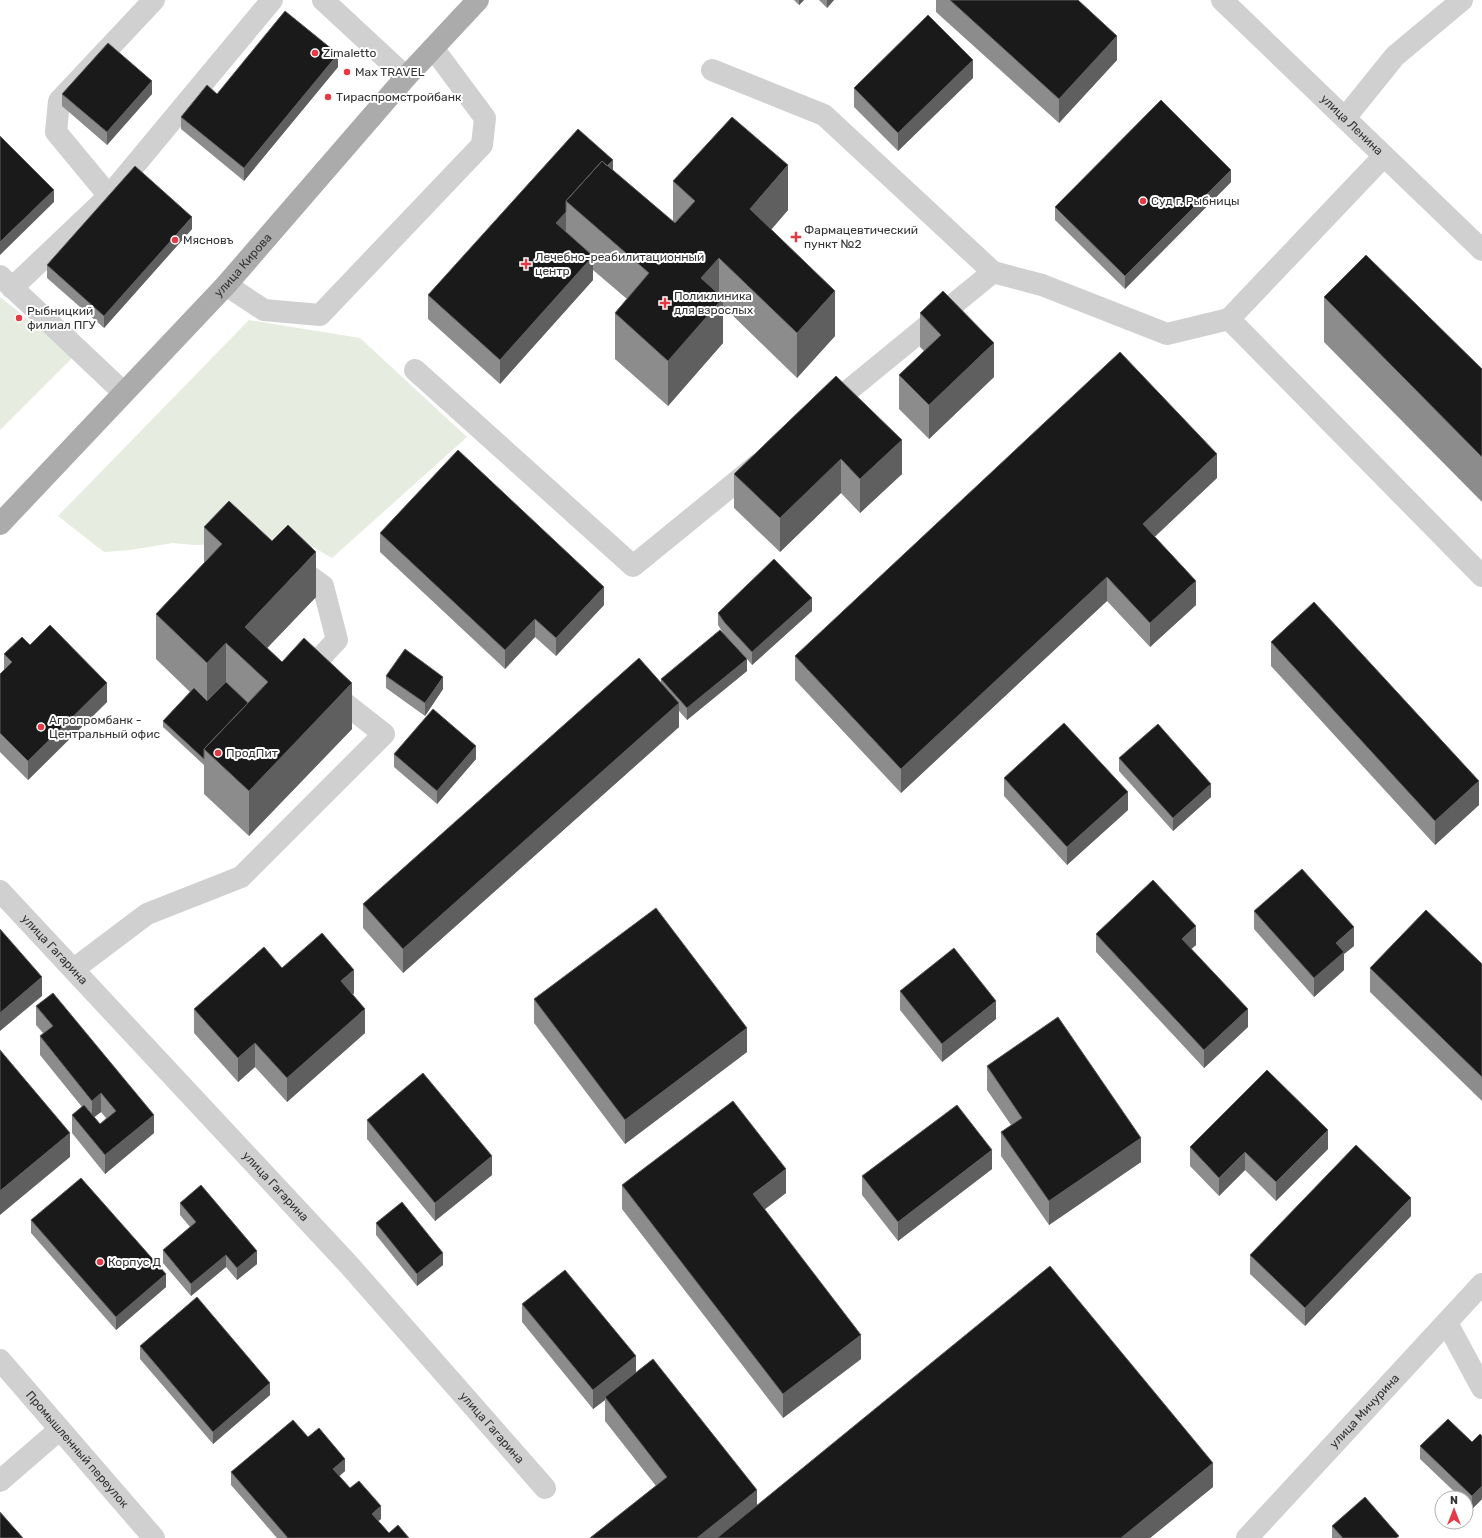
<svg xmlns="http://www.w3.org/2000/svg" width="1482" height="1538" font-family="Rubik,sans-serif">
	<style>
		.green { fill: #e6ecdf }
		.lines { fill: none; stroke-linecap: round; stroke-linejoin: round }
		.minor { stroke: #d0d0d0; stroke-width: 22 }
		.major { stroke: #ababab; stroke-width: 22 }
		.wall { fill: #8c8c8c; fill-rule: evenodd }
		.shaded-wall { fill: #5f5f5f }
		.building { fill: #1a1a1a; stroke: #5f5f5f }
		.poi-dot { fill: #e63946; stroke: #fff; stroke-width: 1.5 }
		.labels { text-anchor: middle; stroke-width: 4; stroke-linejoin: round; paint-order: stroke }
		.poi-label { font-size: 12px; fill: #333; stroke: #fff; text-anchor: start }
		.street-label { font-size: 12px; fill: #333; stroke: #fff }
	</style>
	<rect width="100%" height="100%" fill="#fff"/>
	<!-- green -->
	<path class="green" d="M0,297L74,356L0,430Z
		M249,320L360,338L467,437L332,558L313,547L242,543L195,545L173,543L130,550L104,552L58,516Z"/>
	<g class="lines">
		<!-- minor -->
		<g class="minor">
			<path d="M323,0L406,77"/>
			<path id="s1" d="M1222,0L1482,250"/>
			<path d="M712,70L824,115L993,272L1042,285L1167,334L1229,319"/>
			<path d="M1345,118L1395,56L1462,0"/>
			<path d="M1384,156L1229,319L1482,576"/>
			<path d="M109,196L56,132L59,101L154,0"/>
			<path d="M0,276L123,392"/>
			<path d="M226,285L264,310L320,315L482,145L485,118L433,48"/>
			<path d="M12,288L109,196L272,0"/>
			<path d="M415,370L633,566L757,465"/>
			<path d="M827,408L993,272"/>
			<path id="s2" d="M0,891L349,1265L545,1488"/>
			<path d="M74,969L147,914L241,877L384,734L306,673L337,640L323,586L291,563"/>
			<path d="M1447,1323L1482,1388"/>
			<path id="s3" d="M0,1360L154,1538"/>
			<path d="M0,1481L59,1430"/>
			<path id="s4" d="M1247,1538L1482,1284"/>
		</g>
		<!-- major -->
		<path class="major" id="s5" d="M0,524L226,285L406,77L478,0"/>
	</g>
	<!-- wall -->
	<path class="wall" d="M794,0H804L799,5Z
		M819,0H834L827,8Z
		M936,0H1078L1117,60L1059,123L936,12Z
		M338,67L244,181L181,129V117L217,94Z
		M973,78L898,151L854,107V88Z
		M62,94H152L107,145L62,106Z
		M613,170L673,222V181L788,210L771,230L835,336L797,378L723,306V343L668,406L615,359V313L627,299L593,270V280L500,384L428,319V295Z
		M1231,182L1125,289L1055,220V207Z
		M192,229L104,328L47,278V265Z
		M1324,297L1482,369V502L1324,342Z
		M920,313L994,377L929,439L899,409V375L924,351L920,347Z
		M836,376L902,474L860,513L841,493L780,552L734,508V474Z
		M1217,478L1154,537L1196,605L1150,647L1107,601L901,793L795,680V656Z
		M204,527L316,597L267,648L352,729L249,836L204,794V765L163,727V721L190,692L156,659V614L204,563Z
		M380,533L604,605L556,656L535,637L505,669L380,552Z
		M812,611L752,665L747,659V671L687,720L679,711V727L403,973L363,928V904L661,682V679L723,633L718,625V613Z
		M1271,642L1479,805L1435,845L1271,666Z
		M30,645L107,702L28,780L0,752V674L4,670V654Z
		M386,676L443,689L425,716L386,688Z
		M394,754L476,759L437,804L394,767Z
		M1119,758L1211,797L1173,831L1119,771Z
		M1004,778L1128,810L1067,865L1004,796Z
		M1254,911L1354,946L1344,954V970L1314,997L1254,929Z
		M1096,934L1196,945L1191,949L1248,1027L1204,1068L1096,952Z
		M1482,964V1101L1370,992V968Z
		M282,968L354,993L353,995L365,1033L287,1102L255,1067L238,1082L194,1033V1009Z
		M900,991L996,1019L942,1062L900,1010Z
		M534,999L747,1052L625,1144L534,1023Z
		M36,1006L154,1133L105,1174L72,1133V1115L82,1107L40,1055V1036L43,1033L36,1025ZM101,1112L106,1118L100,1124L94,1117Z
		M987,1066L1141,1162L1049,1225L1001,1156V1132L1011,1125L987,1090Z
		M367,1120L492,1175L435,1221L367,1139Z
		M1190,1147L1328,1149L1276,1201L1245,1170L1219,1196L1190,1166Z
		M992,1169L898,1241L862,1195V1176Z
		M622,1185L786,1193L764,1210L861,1359L783,1418L622,1209Z
		M180,1203L257,1264L237,1280L226,1267L191,1296L163,1263V1250L190,1227L180,1215Z
		M1411,1216L1305,1326L1250,1274V1255Z
		M31,1220L166,1287L116,1330L31,1233Z
		M376,1223L443,1265L417,1286L376,1235Z
		M522,1304L636,1373L757,1506L1213,1487L1150,1538H590L656,1486L605,1421V1400L593,1409L522,1322Z
		M140,1346L270,1395L213,1444L140,1359Z
		M1482,1436V1499L1472,1509L1466,1503V1498H1461L1420,1459V1446L1472,1442Z
		M308,1437L345,1471L339,1476L350,1488L381,1519L378,1521L389,1533L409,1538H277L231,1485V1472Z
		M1332,1526L1399,1538H1332Z"/>
	<!-- shaded-wall -->
	<path class="shaded-wall" d="M799,0H804L799,5Z
		M827,0H834L827,8Z
		M1117,36V60L1059,123V99Z
		M338,54V67L244,181V168Z
		M973,60V78L898,151V133Z
		M152,81V94L107,145V132Z
		M613,160V184L572,206Z
		M788,165V210L750,254V209Z
		M1231,170V182L1125,289V276Z
		M54,190V202L0,255V242Z
		M566,212V236L556,223Z
		M192,217V229L104,328V316Z
		M593,256V280L500,384V360Z
		M719,258V302L723,298V343L668,406V361L701,278Z
		M835,291V336L797,378V333Z
		M994,343V377L929,439V405Z
		M902,440V474L860,513V479Z
		M1217,454V478L1143,548V524Z
		M841,459V493L780,552V518Z
		M316,552V597L250,666L245,627Z
		M1107,577V601L901,793V769Z
		M1196,581V605L1150,647V623Z
		M604,587V605L556,656V638Z
		M812,598V611L752,665V652Z
		M535,619V637L505,669V650Z
		M226,643V688L207,708V663Z
		M747,659V671L687,720V708Z
		M443,677V689L425,716V703Z
		M107,683V702L28,780V761Z
		M352,683V729L249,836V791Z
		M679,703V727L403,973V949Z
		M476,746V759L437,804V791Z
		M1479,781V805L1435,845V821Z
		M1211,784V797L1173,831V818Z
		M1128,792V810L1067,865V847Z
		M1196,926V945L1182,957V939Z
		M1354,927V946L1344,954V970L1314,997V978L1336,943Z
		M354,970V993L341,1005V981Z
		M42,977V996L0,1031V1013Z
		M996,1001V1019L942,1062V1044Z
		M365,1009V1033L287,1102V1078Z
		M1248,1009V1027L1204,1068V1050Z
		M747,1028V1052L625,1144V1120Z
		M255,1043V1067L238,1082V1058Z
		M101,1093V1112L92,1119V1101Z
		M154,1115V1133L105,1174V1155Z
		M1328,1130V1149L1276,1201V1182Z
		M70,1133V1157L0,1215V1191Z
		M1141,1138V1162L1049,1225V1201Z
		M992,1150V1169L898,1241V1222Z
		M1245,1152V1170L1219,1196V1178Z
		M492,1156V1175L435,1221V1203Z
		M786,1169V1193L753,1218V1194Z
		M1411,1198V1216L1305,1326V1308Z
		M257,1251V1264L237,1280V1268Z
		M443,1253V1265L417,1286V1274Z
		M226,1255V1267L191,1296V1284Z
		M166,1274V1287L116,1330V1317Z
		M861,1335V1359L783,1418V1394Z
		M636,1356V1374L605,1397V1400L593,1409V1390Z
		M270,1383V1395L213,1444V1432Z
		M345,1459V1471L333,1482V1469Z
		M1213,1463V1487L1150,1538H1121Z
		M1482,1486V1499L1472,1509V1496Z
		M757,1490V1514L727,1538H697Z
		M381,1506V1519L372,1526V1514Z"/>
	<!-- building -->
	<path class="building" d="M950,0H1078L1117,36L1059,99Z
		M285,11L338,54L244,168L181,117L207,85L217,94Z
		M928,15L973,60L898,133L854,88Z
		M108,43L152,81L107,132L62,94Z
		M1161,100L1231,170L1125,276L1055,207Z
		M732,117L788,165L750,209L835,291L797,333L719,258L701,278L723,298L668,361L615,313L649,273L566,201L602,161L675,223L695,201L673,181Z
		M578,129L613,160L607,166L602,161L566,201V212L556,223L593,256L500,360L428,295Z
		M0,136L54,190L0,242Z
		M135,166L192,217L104,316L47,265Z
		M1366,255L1482,369V457L1324,297Z
		M943,291L994,343L929,405L899,375L941,335L920,313Z
		M1120,352L1217,454L1143,524L1196,581L1150,623L1107,577L901,769L795,656Z
		M836,376L902,440L860,479L841,459L780,518L734,474Z
		M458,450L604,587L556,638L535,619L505,650L380,533Z
		M229,501L272,541L288,525L316,552L245,627L282,662L304,638L352,683L249,791L204,749L268,682L226,643L207,663L156,614L222,544L204,527Z
		M774,559L812,598L752,652L725,623L718,613Z
		M1314,602L1479,781L1435,821L1271,642Z
		M50,625L107,683L28,761L0,733V674L12,662L4,654L22,637L30,645Z
		M720,630L747,659L687,708L661,679Z
		M405,649L443,677L425,703L386,676Z
		M639,658L679,703L403,949L363,904Z
		M226,682L248,703L204,749V759L163,721L194,688L207,701Z
		M433,709L476,746L437,791L394,754Z
		M1064,723L1128,792L1067,847L1004,778Z
		M1158,724L1211,784L1173,818L1119,758Z
		M1302,869L1354,927L1336,943L1344,952L1314,978L1254,911Z
		M1153,880L1196,926L1182,939L1248,1009L1204,1050L1096,934Z
		M656,908L747,1028L625,1120L534,999Z
		M1426,910L1482,964V1077L1370,968Z
		M0,929L42,977L0,1013Z
		M322,933L354,970L341,981L365,1009L287,1078L255,1043L238,1058L194,1009L264,947L282,968Z
		M954,948L996,1001L942,1044L900,991Z
		M53,993L154,1115L105,1155L72,1115L84,1105L100,1124L116,1111L101,1093L92,1101L40,1036L53,1026L36,1006Z
		M1058,1017L1141,1138L1049,1201L1001,1132L1022,1118L987,1066Z
		M0,1050L70,1133L0,1191Z
		M1267,1070L1328,1130L1276,1182L1245,1152L1219,1178L1190,1147Z
		M423,1073L492,1156L435,1203L367,1120Z
		M733,1101L786,1169L753,1194L861,1335L783,1394L622,1185Z
		M957,1105L992,1150L898,1222L862,1176Z
		M1356,1145L1411,1198L1305,1308L1250,1255Z
		M81,1178L166,1274L116,1317L31,1220Z
		M201,1185L257,1251L237,1268L226,1255L191,1284L163,1250L196,1222L180,1203Z
		M402,1202L443,1253L417,1274L376,1223Z
		M1050,1266L1213,1463L1121,1538H717Z
		M565,1270L636,1356L593,1390L522,1304Z
		M197,1297L270,1383L213,1432L140,1346Z
		M653,1359L757,1490L697,1538H590L667,1477L605,1397Z
		M1448,1419L1472,1442L1480,1434L1482,1436V1486L1472,1496L1420,1446Z
		M293,1420L308,1437L319,1428L345,1459L333,1469L350,1488L359,1481L381,1506L372,1514L389,1533L398,1525L409,1538H288L231,1472Z
		M1365,1497L1399,1536L1396,1538H1343L1332,1526Z
		M0,1512L23,1538H0Z"/>
	<!-- markers -->
	<g class="poi-dot">
		<circle cx="315" cy="53" r="4"/>
		<circle cx="347" cy="72" r="4"/>
		<circle cx="328" cy="97" r="4"/>
		<circle cx="1143" cy="201" r="4"/>
		<path d="M794 231h4v4h4v4h-4v4h-4v-4h-4v-4h4z"/>
		<circle cx="175" cy="240" r="4"/>
		<path d="M524 258h4v4h4v4h-4v4h-4v-4h-4v-4h4z"/>
		<path d="M663 297h4v4h4v4h-4v4h-4v-4h-4v-4h4z"/>
		<circle cx="19" cy="318" r="4"/>
		<circle cx="41" cy="727" r="4"/>
		<circle cx="218" cy="753" r="4"/>
		<circle cx="100" cy="1262" r="4"/>
	</g>
	<g class="labels">
		<!-- poi labels -->
		<g class="poi-label">
			<text x="323" y="57">Zimaletto</text>
			<text x="355" y="76">Max TRAVEL</text>
			<text x="336" y="101">Тираспромстройбанк</text>
			<text x="1151" y="205">Суд г. Рыбницы</text>
			<text x="804" y="234">Фармацевтический<tspan x="804" dy="14">пункт №2</tspan></text>
			<text x="183" y="244">Мясновъ</text>
			<text x="535" y="261">Лечебно-реабилитационный<tspan x="535" dy="14">центр</tspan></text>
			<text x="674" y="300">Поликлиника<tspan x="674" dy="14">для взрослых</tspan></text>
			<text x="27" y="315">Рыбницкий<tspan x="27" dy="14">филиал ПГУ</tspan></text>
			<text x="49" y="724">Агропромбанк -<tspan x="49" dy="14">Центральный офис</tspan></text>
			<text x="226" y="757">ПродПит</text>
			<text x="108" y="1266">Корпус Д</text>
		</g>
		<!-- street labels -->
		<g class="street-label">
			<text dy="4" stroke="none"><textPath href="#s1" startOffset="180">улица Ленина</textPath></text>
			<text dy="4" stroke="none"><textPath href="#s5" startOffset="355">улица Кирова</textPath></text>
			<text dy="4" stroke="none"><textPath href="#s2" startOffset="80">улица Гагарина</textPath></text>
			<text dy="4" stroke="none"><textPath href="#s2" startOffset="404">улица Гагарина</textPath></text>
			<text dy="4" stroke="none"><textPath href="#s4" startOffset="173">улица Мичурина</textPath></text>
			<text dy="4" stroke="none"><textPath href="#s2" startOffset="728">улица Гагарина</textPath></text>
			<text dy="4" stroke="none"><textPath href="#s3" startOffset="118">Промышленный переулок</textPath></text>
		</g>
	</g>
	<!-- north arrow -->
	<g transform="translate(1454 1510)"><circle r="19" fill="#ffffff" stroke="#adadad"/>
	<path d="M0-3L7 15L0 10L-7 15Z" fill="#e63946"/>
	<text y="-6" font-size="11" font-weight="bold" text-anchor="middle" fill="#333333">N</text>
	</g>
</svg>
